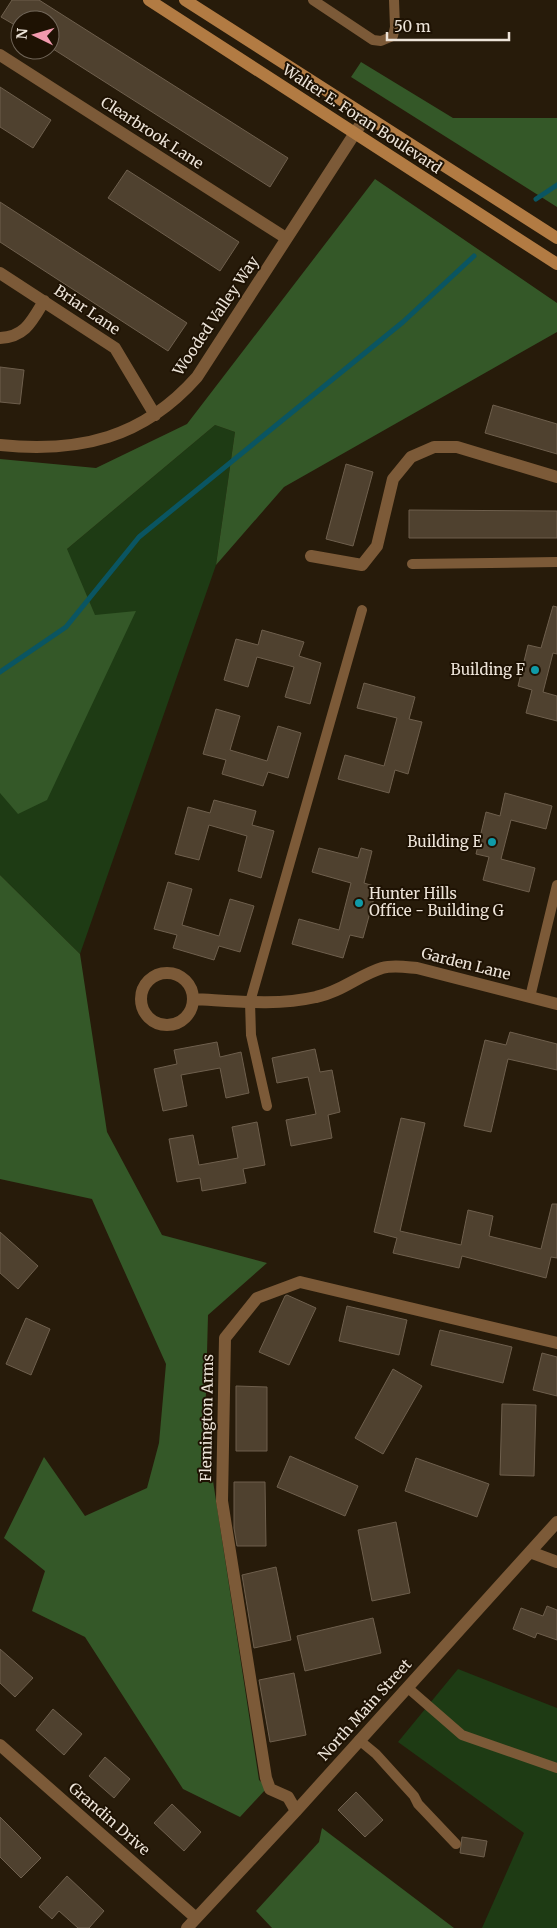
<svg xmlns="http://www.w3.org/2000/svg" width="557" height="1928" font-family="Merriweather,serif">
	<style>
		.green { fill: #1e3b14 }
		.forest { fill: #345828 }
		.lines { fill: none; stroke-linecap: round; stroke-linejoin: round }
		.stream { stroke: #0a5562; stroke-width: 5 }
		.building { fill: #4f412f; stroke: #6e5f4d }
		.lane { stroke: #7c5a38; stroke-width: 10 }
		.street { stroke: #7c5a38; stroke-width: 12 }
		.secondary { stroke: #b27b43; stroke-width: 12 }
		.culture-dot { fill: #0f9aa8; stroke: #1e1203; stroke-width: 2 }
		.labels { text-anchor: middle; stroke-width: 4; stroke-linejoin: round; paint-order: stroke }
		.street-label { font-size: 15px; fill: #ede4d9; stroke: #1e1203 }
		.poi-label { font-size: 15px; fill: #ede4d9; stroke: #1e1203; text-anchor: end }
	</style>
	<rect width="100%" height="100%" fill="#271b0a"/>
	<!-- green -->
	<path class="green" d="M215,425L235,432L216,565L80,954L0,875V647L67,549Z
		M458,1669L557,1708V1928H482L524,1833L398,1742Z"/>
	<!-- forest -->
	<path class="forest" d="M361,62L453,118H557V207L351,77Z
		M375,179L557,303V332L284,487L216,565L235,432L215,425L67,549L95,615L136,611L47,800L18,814L0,793V459L96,468L187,424Z
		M0,875L80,954L107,1132L162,1235L267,1263L208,1315L205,1429L259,1780L269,1789L265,1790L240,1817L183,1789L85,1637L32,1611L45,1571L4,1538L44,1457L85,1516L147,1488L159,1443L166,1364L92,1199L0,1179Z
		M322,1828L454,1928H272L256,1911L319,1842Z"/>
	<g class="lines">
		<!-- stream -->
		<path class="stream" d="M536,199L557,185
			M0,672L66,627L139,537L403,322L474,256"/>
	</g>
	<!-- building -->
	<path class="building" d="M12,0H39L288,158L270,187L50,47V20H20V28L1,17Z
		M0,87L51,120L33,148L0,127Z
		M127,170L239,242L220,271L108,198Z
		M0,202L187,323L168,351L0,242Z
		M0,367L24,370L20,404L0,402Z
		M493,405L557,424V454L485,433Z
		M346,464L373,472L353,546L326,539Z
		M409,510L557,511V538H409Z
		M553,606L557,607V654L553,653L543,692L557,696V721L526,713L532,690L518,686L528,645L541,648Z
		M262,630L304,642L299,656L321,663L310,704L285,697L294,667L257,657L248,687L224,680L236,639L258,645Z
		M364,683L415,697L409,719L422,722L408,774L395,770L389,793L338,779L345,755L384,766L397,718L357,708Z
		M216,709L240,716L230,750L267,761L278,726L301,733L288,778L268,772L263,786L222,774L226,760L203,754Z
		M505,793L552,806L546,829L511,820L501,859L535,868L529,892L483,880L489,857L476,854L486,812L500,816Z
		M214,800L256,811L252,825L274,831L261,878L238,871L247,836L209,825L199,860L175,854L188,807L210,813Z
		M319,848L358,858L361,848L372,851L364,883L377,887L363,938L350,935L343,958L292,944L299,919L339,930L351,883L312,872Z
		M168,882L192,889L182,925L219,936L230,899L254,906L240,952L219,946L214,960L173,948L177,935L154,929Z
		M510,1032L557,1044V1070L508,1059L491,1132L464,1126L485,1040L506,1045Z
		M217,1042L220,1057L241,1052L249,1093L226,1098L220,1068L181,1075L187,1106L163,1111L154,1069L177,1064L174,1050Z
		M315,1049L320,1072L332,1070L340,1112L328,1115L332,1138L291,1146L286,1120L316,1114L308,1077L277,1083L272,1058Z
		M401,1118L425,1123L400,1231L461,1245L468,1210L493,1216L489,1236L541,1249L552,1204H557V1258L551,1257L546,1278L462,1256L459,1268L393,1253L397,1238L374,1232Z
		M257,1122L265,1165L243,1169L246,1183L202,1191L200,1178L177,1182L169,1139L193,1135L199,1165L238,1158L232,1127Z
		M0,1232L38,1266L18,1289L0,1273Z
		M287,1295L316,1308L289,1365L259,1352L285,1296Z
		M347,1306L407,1320L399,1355L339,1341Z
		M26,1318L50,1329L31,1375L6,1364Z
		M440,1330L512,1347L503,1383L431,1365Z
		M542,1353L557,1357V1396L533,1390Z
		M393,1369L422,1386L383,1454L355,1438Z
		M236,1386L267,1387V1451H236Z
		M502,1404L536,1405L534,1476L500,1475Z
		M290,1456L358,1486L345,1516L277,1487Z
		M416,1458L489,1484L477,1517L405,1491Z
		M234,1482H265L266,1546H237L234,1528Z
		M396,1522L410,1593L372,1601L358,1530Z
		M276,1567L291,1640L254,1648L242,1575Z
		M547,1606L557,1610V1640L537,1633L535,1638L513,1629L521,1608L543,1616Z
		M373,1618L381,1653L305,1671L297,1636Z
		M0,1649L33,1678L15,1697L0,1683Z
		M294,1673L306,1735L270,1742L259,1680Z
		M53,1709L82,1734L64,1755L36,1730Z
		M105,1757L130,1779L114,1798L89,1776Z
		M356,1792L383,1820L365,1837L338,1810Z
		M172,1804L201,1832L184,1851L154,1823Z
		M0,1817L41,1858L21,1878L0,1857Z
		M462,1837L487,1841L484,1857L460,1853Z
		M67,1876L104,1911L89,1928H78L59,1911L52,1919L39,1907Z"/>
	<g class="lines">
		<!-- lane -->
		<path class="lane" d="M313,0L373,40L381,41L393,36L395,27L394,0
			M412,564L557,562
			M530,997L557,885
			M267,1106L251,1035L250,1002L362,610
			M408,1688L462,1735L557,1768
			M359,1740L376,1754L414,1796L418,1804L456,1844"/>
		<!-- street -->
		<path class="street" d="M0,55L286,238
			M0,273L115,348L155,415
			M0,338C25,337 32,321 44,301
			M0,445C80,453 143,438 197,377L366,116
			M311,556L362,565L377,546L393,479L411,457L434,447H457L557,477
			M141 999a26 26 0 1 1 52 0a26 26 0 1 1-52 0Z
			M194,999C234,1001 277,1006 316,997C341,992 359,975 382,968C393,965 405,967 417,968L557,1004
			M530,1552L557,1562
			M0,1745L196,1918
			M296,1811L288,1797L270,1789L266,1778L222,1501L225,1338L257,1298L300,1282L557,1343
			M187,1928L296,1811L557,1522"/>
		<!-- secondary -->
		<path class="secondary" d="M149,0L557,264
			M185,0L557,238"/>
	</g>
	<!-- markers -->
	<g class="culture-dot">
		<circle cx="535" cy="670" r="5"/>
		<circle cx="492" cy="842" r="5"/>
		<circle cx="359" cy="903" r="5"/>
	</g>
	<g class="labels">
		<!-- street labels -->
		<g class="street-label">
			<text transform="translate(362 119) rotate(33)" y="5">Walter E. Foran Boulevard</text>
			<text transform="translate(152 133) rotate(33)" y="5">Clearbrook Lane</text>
			<text transform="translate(87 310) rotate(34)" y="5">Briar Lane</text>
			<text transform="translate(216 316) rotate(-56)" y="5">Wooded Valley Way</text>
			<text transform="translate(466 964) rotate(14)" y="5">Garden Lane</text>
			<text transform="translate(207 1418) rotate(-89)" y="5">Flemington Arms</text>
			<text transform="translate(365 1710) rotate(-48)" y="5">North Main Street</text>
			<text transform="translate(109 1819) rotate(41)" y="5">Grandin Drive</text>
		</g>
		<!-- poi labels -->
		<g class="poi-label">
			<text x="525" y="675">Building F</text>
			<text x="482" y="847">Building E</text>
			<text x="369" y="899" text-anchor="start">Hunter Hills<tspan x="369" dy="17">Office - Building G</tspan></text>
		</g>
	</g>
	<!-- north arrow -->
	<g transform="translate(35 35) rotate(275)"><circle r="24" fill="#1e1203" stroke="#716659"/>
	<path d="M0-4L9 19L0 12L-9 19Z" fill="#f29aae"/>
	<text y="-8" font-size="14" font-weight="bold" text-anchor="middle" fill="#ede4d9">N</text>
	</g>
	<!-- scale -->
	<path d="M387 32v8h122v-8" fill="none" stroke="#ede4d9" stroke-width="2.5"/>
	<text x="394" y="32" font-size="15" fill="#ede4d9" stroke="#1e1203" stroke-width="4" paint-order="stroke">50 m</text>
</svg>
